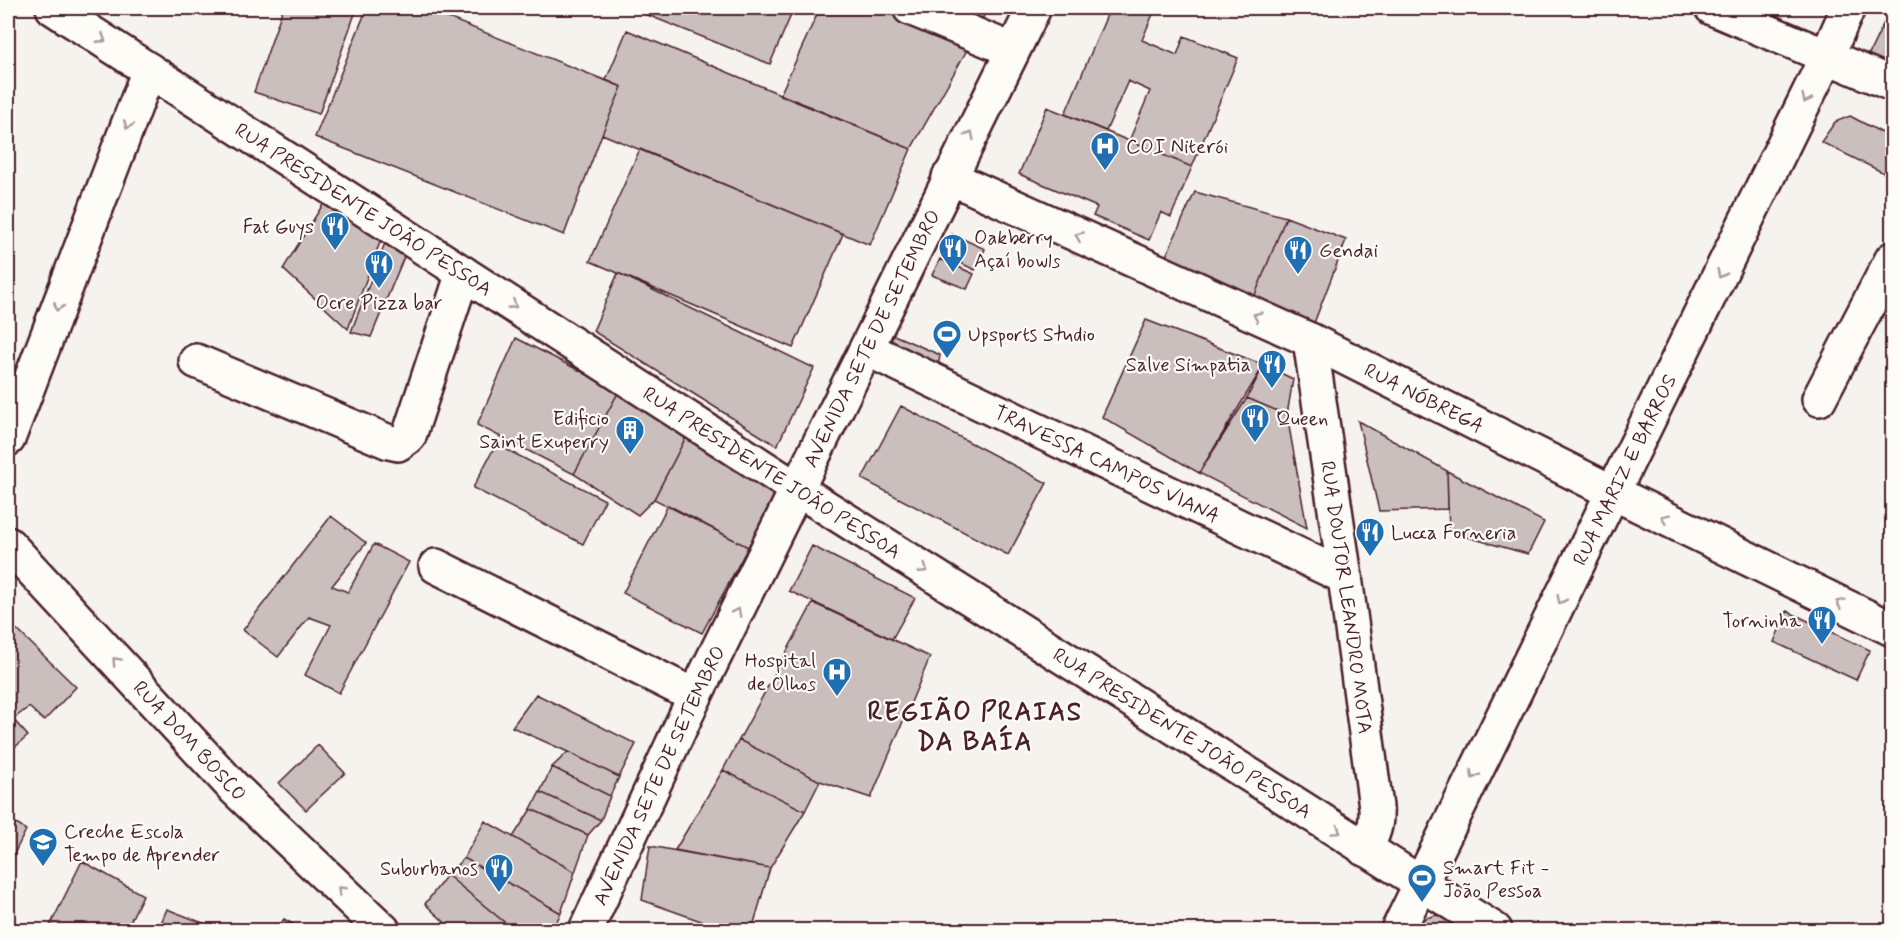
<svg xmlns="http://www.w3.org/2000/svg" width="1900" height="938" font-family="Mynerve,sans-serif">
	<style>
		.building { fill: #cbbfbe; stroke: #4a1f2b; stroke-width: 1.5 }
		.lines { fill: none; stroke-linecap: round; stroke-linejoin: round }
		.minor-casing { stroke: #4a1f2b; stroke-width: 38 }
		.major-casing { stroke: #4a1f2b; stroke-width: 38 }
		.minor { stroke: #fdfcf7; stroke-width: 33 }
		.major { stroke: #fdfcf7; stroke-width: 33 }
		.oneway { stroke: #ac999b }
		.labels { text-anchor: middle; stroke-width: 4.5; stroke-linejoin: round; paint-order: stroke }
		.poi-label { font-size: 20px; fill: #4a1f2b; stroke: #fdfcf7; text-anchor: start }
		.street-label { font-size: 20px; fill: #4a1f2b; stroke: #fdfcf7 }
		.district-label { font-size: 26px; font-weight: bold; letter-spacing: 1.5px; fill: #4a1f2b; stroke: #fdfcf7 }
	</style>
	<rect width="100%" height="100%" fill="#f6f3ef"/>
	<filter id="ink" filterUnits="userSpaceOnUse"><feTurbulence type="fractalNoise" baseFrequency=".0167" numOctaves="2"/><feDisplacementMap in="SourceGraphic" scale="12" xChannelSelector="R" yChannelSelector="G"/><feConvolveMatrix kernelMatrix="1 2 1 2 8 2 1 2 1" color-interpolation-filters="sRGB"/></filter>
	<g filter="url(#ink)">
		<!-- building -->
		<path class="building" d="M283,8H357L319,114L254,92Z
			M367,8H423L622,87L602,134L564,235L315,137Z
			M630,8H794L770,64Z
			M820,8H904L975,36L911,149L780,95Z
			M914,8H987L976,34Z
			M1110,8H1138L1153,14L1142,40L1177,55L1184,36L1238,58L1192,167L1129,141L1150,91L1128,81L1106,131L1065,114Z
			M1891,8H1892V74L1866,60Z
			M627,30L911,149L870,245L602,134L622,87L606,80Z
			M1047,107L1192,167L1171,217L1161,212L1149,240L1093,216L1097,207L1019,174Z
			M1850,116L1892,138V177L1821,142L1835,122Z
			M640,149L843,234L793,348L590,261Z
			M1195,192L1286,217L1249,310L1161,267Z
			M325,201L383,234L348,329L283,269Z
			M1286,217L1346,240L1309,336L1249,310Z
			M952,234L985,249L975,270L942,254Z
			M388,235L408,247L371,337L351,332Z
			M940,259L974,274L967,289L932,275Z
			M618,273L814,368L777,446L593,331Z
			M1146,320L1264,365L1199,473L1102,417Z
			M894,335L940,355L938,368L888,346Z
			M516,338L619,391L574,474L477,425Z
			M1264,365L1293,379L1287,415L1247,398Z
			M619,391L686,437L654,499L638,515L574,474Z
			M1247,398L1287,415L1307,528L1199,473Z
			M901,406L1047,483L1008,555L862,479Z
			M1358,421L1447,471L1448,509L1379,511Z
			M686,437L780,486L748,547L654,499Z
			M496,444L605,500L583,544L473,488Z
			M1447,471L1544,522L1528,554L1449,532Z
			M668,505L748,547L702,633L623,593Z
			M331,516L366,543L332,586L348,592L374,544L409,562L339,693L305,675L331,625L309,617L278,657L243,630Z
			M812,546L915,598L892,639L789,591Z
			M813,603L930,657L871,798L820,781L739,740Z
			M1787,611L1870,650L1856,680L1774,642Z
			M8,621L76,687L44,721L29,707L13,719L28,736L8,753Z
			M536,694L636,744L619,777L568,752L512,727Z
			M739,740L820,781L805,811L723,770Z
			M318,745L345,773L306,810L279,783Z
			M568,752L619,777L610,796L552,767Z
			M552,767L610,796L601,820L540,792Z
			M723,770L805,811L770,868L675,850Z
			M540,792L601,820L588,835L531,809Z
			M531,809L588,835L575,872L513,837Z
			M8,819L26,830L8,866Z
			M485,821L575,872L561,913L464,858Z
			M650,846L770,868L752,930H726L642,900Z
			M464,858L561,913L552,930H514L447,875Z
			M82,861L143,895L126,930H48Z
			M447,875L514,930H453L425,904Z
			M167,909L221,930H158Z
			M1437,915L1465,930H1423L1422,919Z
			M284,919L302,930H276Z"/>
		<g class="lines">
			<!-- minor casing -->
			<g class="minor-casing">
				<g id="minor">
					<path id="s1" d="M53,8L797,489L1495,930"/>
					<path d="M910,8L1012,50"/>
					<path d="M1712,8L1892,84"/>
					<path id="s2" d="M949,177L1310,340L1614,493L1892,629"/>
					<path id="s3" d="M1310,340L1345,577L1376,807C1377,824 1374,835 1364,849"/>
					<path id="s4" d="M867,349L1345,577"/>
					<path d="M196,361L389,442L398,444L409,436L463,273"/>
					<path d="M1819,399L1892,259"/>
					<path d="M8,439L149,70"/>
					<path id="s5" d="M8,544L235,789L383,930"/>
					<path d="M436,566L695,696"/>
					<path id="s6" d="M586,930L695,696L1034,8"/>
				</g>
			</g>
			<!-- major casing -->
			<g class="major-casing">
				<g id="major">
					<path id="s7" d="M1398,930L1827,56L1848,8"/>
				</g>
			</g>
			<!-- minor -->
			<use href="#minor" class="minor"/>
			<!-- major -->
			<use href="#major" class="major"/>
		</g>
		<!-- one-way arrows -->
		<defs><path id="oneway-chevron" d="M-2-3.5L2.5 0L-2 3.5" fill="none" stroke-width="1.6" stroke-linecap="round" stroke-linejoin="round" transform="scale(1.5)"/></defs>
		<g class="oneway">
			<use href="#oneway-chevron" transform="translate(102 39) rotate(33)"/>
			<use href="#oneway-chevron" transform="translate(1806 99) rotate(116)"/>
			<use href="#oneway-chevron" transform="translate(128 125) rotate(111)"/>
			<use href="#oneway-chevron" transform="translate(970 135) rotate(-64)"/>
			<use href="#oneway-chevron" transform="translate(1079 236) rotate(-156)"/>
			<use href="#oneway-chevron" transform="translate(1721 274) rotate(116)"/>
			<use href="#oneway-chevron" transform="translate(513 305) rotate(33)"/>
			<use href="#oneway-chevron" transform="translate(58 307) rotate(111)"/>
			<use href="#oneway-chevron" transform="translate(1257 316) rotate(-156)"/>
			<use href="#oneway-chevron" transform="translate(1665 518) rotate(-154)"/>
			<use href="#oneway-chevron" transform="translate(924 569) rotate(32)"/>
			<use href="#oneway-chevron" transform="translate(1561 600) rotate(116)"/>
			<use href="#oneway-chevron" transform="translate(1840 603) rotate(-154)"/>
			<use href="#oneway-chevron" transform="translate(737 612) rotate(-64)"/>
			<use href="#oneway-chevron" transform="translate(116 661) rotate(-133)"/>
			<use href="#oneway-chevron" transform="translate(1474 775) rotate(116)"/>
			<use href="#oneway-chevron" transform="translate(1337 831) rotate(34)"/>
			<use href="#oneway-chevron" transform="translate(341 890) rotate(-136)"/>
		</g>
	</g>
	<!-- icons -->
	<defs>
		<g id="hospital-pin" transform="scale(1.5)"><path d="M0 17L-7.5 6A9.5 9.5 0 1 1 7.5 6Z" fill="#1f6fb2" stroke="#fdfcf7"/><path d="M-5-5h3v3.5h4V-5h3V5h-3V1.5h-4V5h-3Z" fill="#fff"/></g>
		<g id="restaurant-pin" transform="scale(1.5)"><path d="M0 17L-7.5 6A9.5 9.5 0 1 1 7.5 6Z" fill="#1f6fb2" stroke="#fdfcf7"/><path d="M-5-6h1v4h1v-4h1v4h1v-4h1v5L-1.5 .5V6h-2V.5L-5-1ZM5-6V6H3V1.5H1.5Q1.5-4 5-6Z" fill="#fff"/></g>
		<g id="stadium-pin" transform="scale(1.5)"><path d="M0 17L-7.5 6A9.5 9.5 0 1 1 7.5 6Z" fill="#1f6fb2" stroke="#fdfcf7"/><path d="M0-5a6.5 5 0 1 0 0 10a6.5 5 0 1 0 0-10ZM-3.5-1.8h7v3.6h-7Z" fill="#fff"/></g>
		<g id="building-pin" transform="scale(1.5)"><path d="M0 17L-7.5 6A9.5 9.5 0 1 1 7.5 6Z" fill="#1f6fb2" stroke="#fdfcf7"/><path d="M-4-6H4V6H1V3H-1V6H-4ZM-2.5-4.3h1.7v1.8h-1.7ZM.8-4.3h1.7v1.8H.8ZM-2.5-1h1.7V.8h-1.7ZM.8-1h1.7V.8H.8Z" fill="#fff"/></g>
		<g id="school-pin" transform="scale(1.5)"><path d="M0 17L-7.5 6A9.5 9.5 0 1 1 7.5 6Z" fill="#1f6fb2" stroke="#fdfcf7"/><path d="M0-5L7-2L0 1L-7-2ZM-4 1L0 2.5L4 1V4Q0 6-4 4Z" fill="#fff"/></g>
	</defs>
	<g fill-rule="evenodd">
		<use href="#hospital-pin" x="1105" y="146"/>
		<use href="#restaurant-pin" x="335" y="226"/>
		<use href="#restaurant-pin" x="953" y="248"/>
		<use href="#restaurant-pin" x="1298" y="250"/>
		<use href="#restaurant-pin" x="379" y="264"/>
		<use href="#stadium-pin" x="947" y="334"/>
		<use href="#restaurant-pin" x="1272" y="364"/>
		<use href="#restaurant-pin" x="1255" y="418"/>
		<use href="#building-pin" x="630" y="430"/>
		<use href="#restaurant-pin" x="1370" y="532"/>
		<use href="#restaurant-pin" x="1822" y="620"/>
		<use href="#hospital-pin" x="837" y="672"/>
		<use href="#school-pin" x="43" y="842"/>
		<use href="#restaurant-pin" x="499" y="868"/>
		<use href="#stadium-pin" x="1422" y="878"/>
	</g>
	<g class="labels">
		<!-- poi labels -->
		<g class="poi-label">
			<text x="1126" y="153">COI Niterói</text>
			<text x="314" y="233" text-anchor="end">Fat Guys</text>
			<text x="974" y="244">Oakberry<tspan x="974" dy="23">Açaí bowls</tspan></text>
			<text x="1319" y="257">Gendai</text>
			<text x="379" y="309" text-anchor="middle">Ocre Pizza bar</text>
			<text x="968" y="341">Upsports Studio</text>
			<text x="1251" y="371" text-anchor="end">Salve Simpatia</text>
			<text x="609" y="425" text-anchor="end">Edificio<tspan x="609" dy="23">Saint Exuperry</tspan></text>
			<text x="1276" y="425">Queen</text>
			<text x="1391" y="539">Lucca Forneria</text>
			<text x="1801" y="627" text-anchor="end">Torninha</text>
			<text x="816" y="667" text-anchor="end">Hospital<tspan x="816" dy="23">de Olhos</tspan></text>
			<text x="64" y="838">Creche Escola<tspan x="64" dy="23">Tempo de Aprender</tspan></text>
			<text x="1443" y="874">Smart Fit -<tspan x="1443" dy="23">João Pessoa</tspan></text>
			<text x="478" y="875" text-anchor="end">Suburbanos</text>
		</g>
		<!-- street labels -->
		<g class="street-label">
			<text dy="7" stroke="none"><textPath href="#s1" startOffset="370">RUA PRESIDENTE JOÃO PESSOA</textPath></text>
			<text dy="7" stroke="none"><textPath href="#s6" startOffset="657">AVENIDA SETE DE SETEMBRO</textPath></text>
			<text dy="7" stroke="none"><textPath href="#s2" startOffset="524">RUA NÓBREGA</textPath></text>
			<text dy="7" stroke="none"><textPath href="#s4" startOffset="266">TRAVESSA CAMPOS VIANA</textPath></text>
			<text dy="7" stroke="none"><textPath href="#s7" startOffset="513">RUA MARIZ E BARROS</textPath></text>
			<text dy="7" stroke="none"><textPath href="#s1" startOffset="856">RUA PRESIDENTE JOÃO PESSOA</textPath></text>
			<text dy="7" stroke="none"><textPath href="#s3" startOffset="260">RUA DOUTOR LEANDRO MOTA</textPath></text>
			<text dy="7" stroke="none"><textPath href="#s1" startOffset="1342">RUA PRESIDENTE JOÃO PESSOA</textPath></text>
			<text dy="7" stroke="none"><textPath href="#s5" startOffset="268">RUA DOM BOSCO</textPath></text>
			<text dy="7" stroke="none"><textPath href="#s6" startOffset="171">AVENIDA SETE DE SETEMBRO</textPath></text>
		</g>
		<!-- district labels -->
		<g class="district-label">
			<text x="975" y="720">REGIÃO PRAIAS<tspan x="975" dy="30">DA BAÍA</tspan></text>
		</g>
	</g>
	<!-- margin -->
	<rect width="1900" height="938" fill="none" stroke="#fdfcf7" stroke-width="30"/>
	<rect x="15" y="15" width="1870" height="908" fill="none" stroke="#4a1f2b" stroke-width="2" filter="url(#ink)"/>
</svg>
